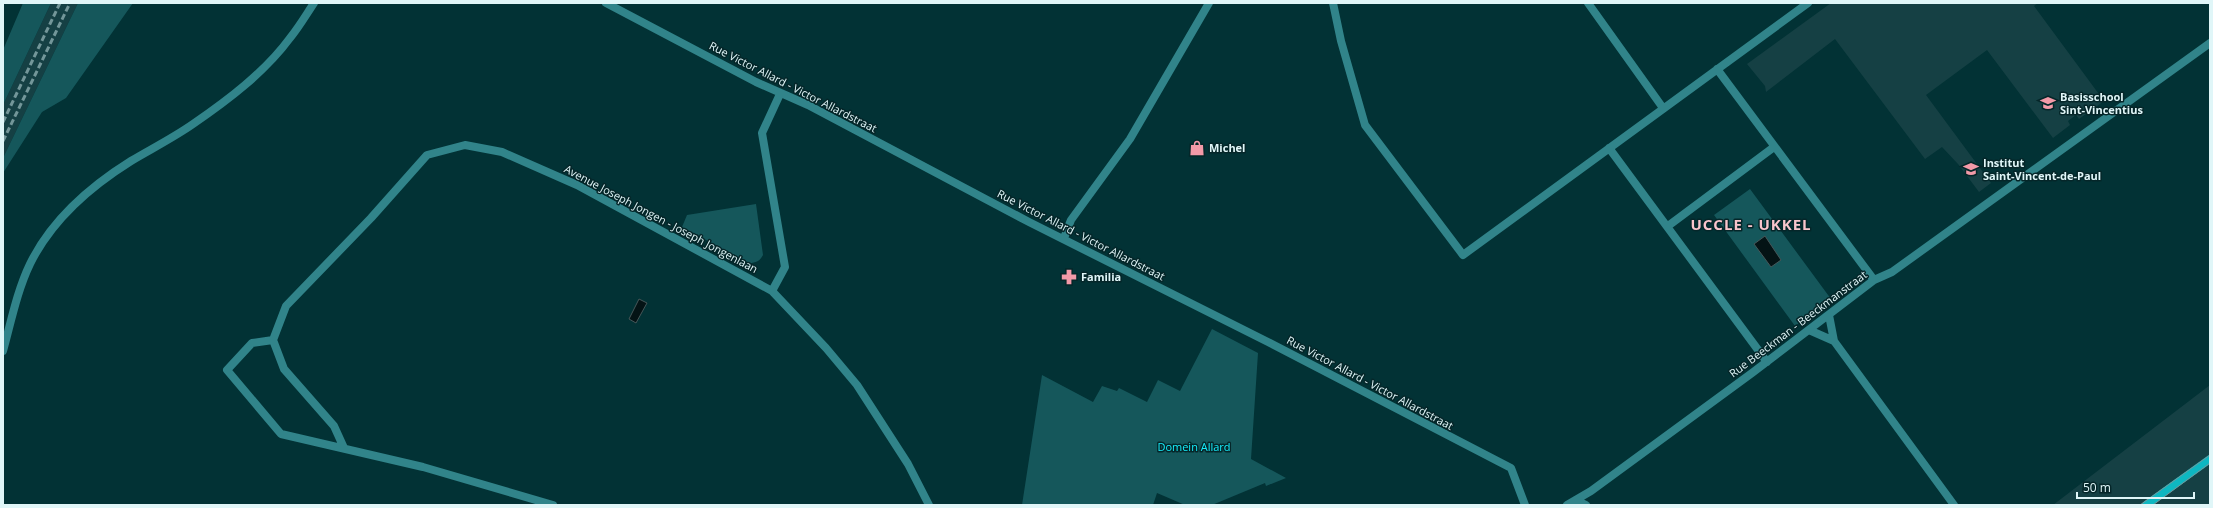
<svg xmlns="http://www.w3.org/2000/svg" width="2213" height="508" font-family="'Open Sans',sans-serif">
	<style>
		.built { fill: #154044 }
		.green { fill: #15575b }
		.water { fill: #041315; stroke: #465759 }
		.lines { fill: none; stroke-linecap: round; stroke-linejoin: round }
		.minor { stroke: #31848a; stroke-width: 8 }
		.tertiary { stroke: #31848a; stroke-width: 8 }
		.secondary { stroke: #0eb7c1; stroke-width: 8 }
		.tram { stroke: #739699; stroke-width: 1 }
		.rail { stroke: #739699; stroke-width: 3; stroke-dasharray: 6 3; stroke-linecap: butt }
		.labels { text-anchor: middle; stroke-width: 3; stroke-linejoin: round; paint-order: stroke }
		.street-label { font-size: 11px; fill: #e0f6f8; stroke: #052629 }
		.poi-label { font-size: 11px; font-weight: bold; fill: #e0f6f8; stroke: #052629; text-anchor: start }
		.park-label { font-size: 11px; fill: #17eefb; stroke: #052629 }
		.district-label { font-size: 15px; font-weight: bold; letter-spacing: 1px; fill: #f9c5cc; stroke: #052629 }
	</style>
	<rect width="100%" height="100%" fill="#023235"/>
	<!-- built -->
	<path class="built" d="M51,3H78L3,158V105Z
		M1831,3H2038L2034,6L2104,101L2079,119L2076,115L2068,121L2070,125L2053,138L1987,50L1926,95L1991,183L1979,192L1958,164L1942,147L1925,159L1835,39L1766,92L1765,86L1747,64Z
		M2210,385V505H2053Z"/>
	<!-- green -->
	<path class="green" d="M23,3H51L3,105V50Z
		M78,3H133L66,98L42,112L3,173V158Z
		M1750,189L1831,299L1795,326L1714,215Z
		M756,204L763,255C760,261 756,263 749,263L682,227L687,215Z
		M1212,329L1258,353L1251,459L1286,478L1266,486L1265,483L1212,505H1185L1157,493L1153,505H1022L1042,375L1093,402L1102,386L1117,391L1119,388L1147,402L1158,380L1180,391Z"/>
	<!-- water -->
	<path class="water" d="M1765,236L1781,260L1771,267L1754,244Z
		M639,299L647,303L636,323L629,319Z"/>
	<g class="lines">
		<!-- minor -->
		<path class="minor" d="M606,3L756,82L808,105L1029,222L1268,342L1511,468L1525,505
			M1333,3L1341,41L1365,125L1463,255L1808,3
			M1588,3L1663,108
			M1717,69L1874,280
			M1609,148L1767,362
			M1668,226L1774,147
			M1064,238L1071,220L1130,139L1209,3
			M772,291L785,267L762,133L780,94
			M1829,315L1834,341L1954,505
			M1809,330L1834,341
			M273,340L284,369L334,426L344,448
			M1576,500L1586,505
			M553,505L423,467L281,434L227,370L252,343L273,340L286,306L371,218L427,155L465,145L502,152L577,185L772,291L826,348L857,385L908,464L929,505
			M1567,505L1591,491L1752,373L1874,280L1892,272L2210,43"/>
		<!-- tertiary -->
		<path class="tertiary" d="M3,351C11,322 17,291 30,264C51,221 91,186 131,161C151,149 173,138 193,124C228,100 265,72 290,38C299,27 306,15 314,3"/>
		<!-- secondary -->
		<path class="secondary" d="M2146,505L2210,459"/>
		<!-- tram -->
		<path class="tram" d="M2140,505L2210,455
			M2153,505L2210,463"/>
		<!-- rail -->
		<path class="rail" d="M3,122L60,3
			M3,141L70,3"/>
	</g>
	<!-- icons -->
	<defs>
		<g id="school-bare" transform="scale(1.2)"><path d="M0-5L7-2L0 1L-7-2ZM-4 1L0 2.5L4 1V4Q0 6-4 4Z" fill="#f39aa8" stroke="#052629" stroke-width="2.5" paint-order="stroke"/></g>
		<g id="shop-bare" transform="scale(1.2)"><path d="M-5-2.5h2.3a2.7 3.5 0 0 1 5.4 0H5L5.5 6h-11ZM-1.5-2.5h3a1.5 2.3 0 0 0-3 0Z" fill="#f39aa8" stroke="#052629" stroke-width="2.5" paint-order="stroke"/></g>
		<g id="pharmacy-bare" transform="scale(1.2)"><path d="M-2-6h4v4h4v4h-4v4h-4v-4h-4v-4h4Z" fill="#f39aa8" stroke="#052629" stroke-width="2.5" paint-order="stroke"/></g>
	</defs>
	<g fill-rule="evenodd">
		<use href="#school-bare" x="2048" y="103"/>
		<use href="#shop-bare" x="1197" y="148"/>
		<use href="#school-bare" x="1971" y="169"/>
		<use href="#pharmacy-bare" x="1069" y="277"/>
	</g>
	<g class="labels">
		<!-- street labels -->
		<g class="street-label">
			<text transform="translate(793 87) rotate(27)" y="4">Rue Victor Allard - Victor Allardstraat</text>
			<text transform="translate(661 219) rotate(28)" y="4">Avenue Joseph Jongen - Joseph Jongenlaan</text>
			<text transform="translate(1081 235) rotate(27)" y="4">Rue Victor Allard - Victor Allardstraat</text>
			<text transform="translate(1798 324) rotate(-37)" y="4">Rue Beeckman - Beeckmanstraat</text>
			<text transform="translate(1370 383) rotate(28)" y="4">Rue Victor Allard - Victor Allardstraat</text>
		</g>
		<!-- poi labels -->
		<g class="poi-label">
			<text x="2060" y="101">Basisschool<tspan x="2060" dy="13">Sint-Vincentius</tspan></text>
			<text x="1209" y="152">Michel</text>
			<text x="1983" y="167">Institut<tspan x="1983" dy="13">Saint-Vincent-de-Paul</tspan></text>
			<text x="1081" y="281">Familia</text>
		</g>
		<!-- park labels -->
		<g class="park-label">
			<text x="1194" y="451">Domein Allard</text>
		</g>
		<!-- district labels -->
		<g class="district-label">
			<text x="1751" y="230">UCCLE - UKKEL</text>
		</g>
	</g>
	<!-- border -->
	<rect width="2213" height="508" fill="none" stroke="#e0f6f8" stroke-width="8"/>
	<!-- scale -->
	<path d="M2077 492v6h117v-6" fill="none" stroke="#e0f6f8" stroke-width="2"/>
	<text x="2083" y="492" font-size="12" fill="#e0f6f8" stroke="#052629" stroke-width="3" paint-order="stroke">50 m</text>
</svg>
